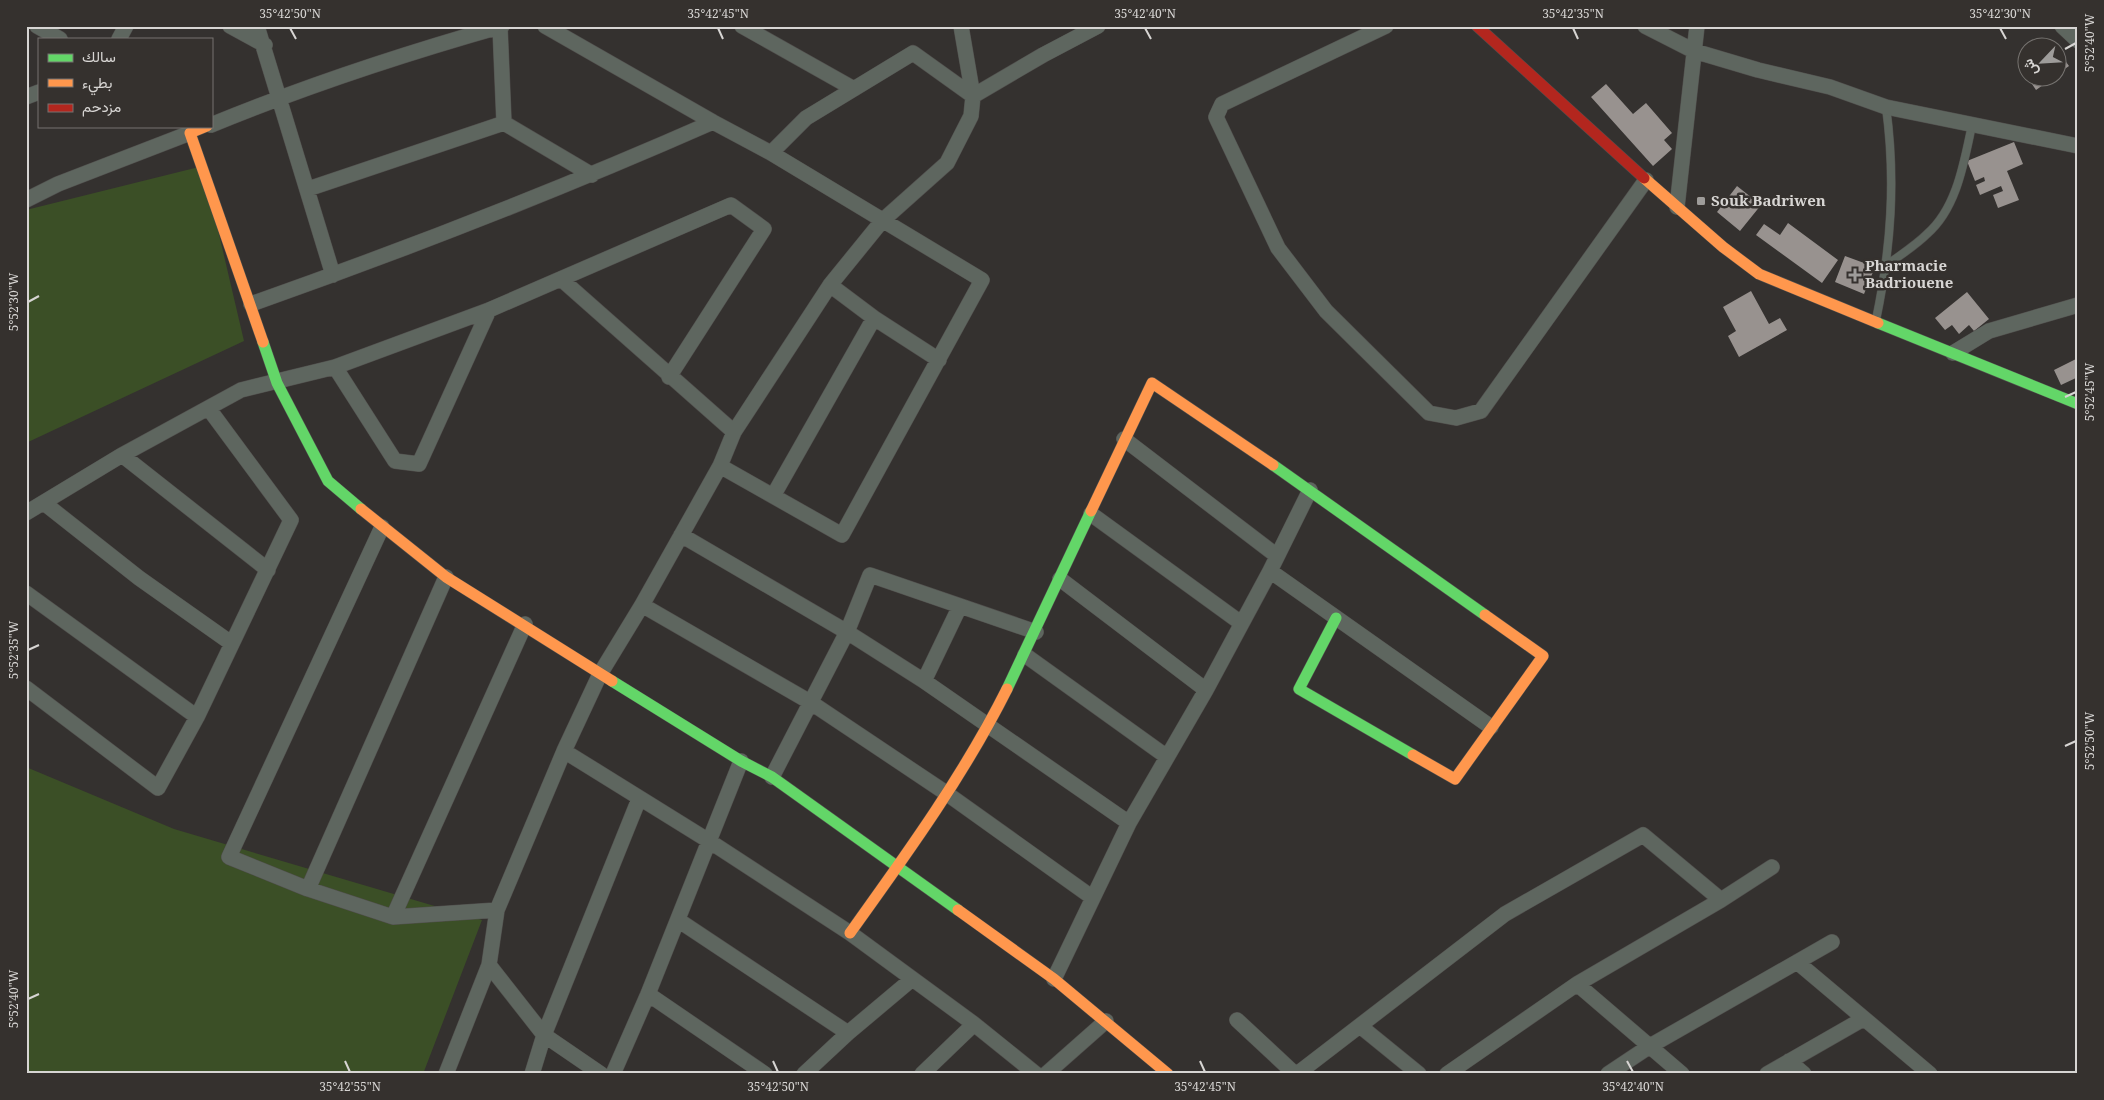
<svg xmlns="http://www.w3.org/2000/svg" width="2104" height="1100" font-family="'Noto Serif',Vazirmatn,serif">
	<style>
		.green { fill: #3b4f26 }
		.building { fill: #98928f }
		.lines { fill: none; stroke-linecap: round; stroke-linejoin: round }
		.lane-casing { stroke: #514f4d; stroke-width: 9 }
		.street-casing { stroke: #514f4d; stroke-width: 16 }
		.fast-casing { stroke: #514f4d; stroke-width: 12 }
		.slow-casing { stroke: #514f4d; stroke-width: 12 }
		.jam-casing { stroke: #514f4d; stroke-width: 12 }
		.lane { stroke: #5e665f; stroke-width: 8 }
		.street { stroke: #5e665f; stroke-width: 15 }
		.fast { stroke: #63d668; stroke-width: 11 }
		.slow { stroke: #ff974d; stroke-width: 11 }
		.jam { stroke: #b3261e; stroke-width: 11 }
		.ticks { fill: none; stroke: #d7d5d3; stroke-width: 2 }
		.poi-dot { fill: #9e9c9a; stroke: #35312e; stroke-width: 2 }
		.labels { text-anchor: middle; stroke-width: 5; stroke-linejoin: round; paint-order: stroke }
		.poi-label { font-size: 15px; font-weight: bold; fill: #d7d5d3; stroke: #35312e; text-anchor: start }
		.neatline { fill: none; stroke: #d7d5d3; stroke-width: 2 }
		.ticks-label { font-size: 12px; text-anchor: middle; fill: #d7d5d3 }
	</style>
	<rect width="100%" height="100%" fill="#34312f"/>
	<!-- green -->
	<path class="green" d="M203,166L244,341L26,443V210Z
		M26,767L174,829L482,920L423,1074H26Z"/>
	<!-- building -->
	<path class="building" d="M2056,48L2069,66L2056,75Z
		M2028,78H2053L2036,90Z
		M1606,84L1633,114L1646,103L1672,133L1664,140L1672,149L1653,166L1591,97Z
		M2014,142L2023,164L2007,171L2019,200L1998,208L1993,195L2003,191L2001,186L1980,195L1976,185L1985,181L1984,177L1975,181L1967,161Z
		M1737,186L1761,205L1740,231L1717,212Z
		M1788,223L1838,260L1822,283L1756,235L1764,224L1780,235Z
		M1845,256L1875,267L1864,294L1835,282Z
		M1751,291L1769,324L1780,318L1787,330L1739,357L1728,336L1736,331L1723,307Z
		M1967,292L1989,319L1974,331L1969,325L1959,334L1952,325L1945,330L1935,318Z
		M2078,358V377L2061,385L2054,370Z"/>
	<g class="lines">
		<!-- lane casing -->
		<g class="lane-casing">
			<path id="lane" d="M1887,265C1900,255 1915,246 1927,234C1957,208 1964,162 1972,125
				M1876,320C1891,248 1896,180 1886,107"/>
		</g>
		<!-- street casing -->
		<g class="street-casing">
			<path id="street" d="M37,26L60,39
				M230,26L265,45
				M257,26L333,275
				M545,26L713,122L771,153L982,280L842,535L720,466L734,432
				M742,26L854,89
				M1386,26L1222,104L1216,117L1278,248L1326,311L1429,413L1456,418L1481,411L1646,180
				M1645,26L1694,51L1758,70L1830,87L1886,107L2078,146
				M2062,26L2078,41
				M500,27L504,123L592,175
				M119,39L126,26
				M26,97L39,92
				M211,125C306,86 403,54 502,26
				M771,153L806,118L913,53L973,96L1043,55L1098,26
				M308,189L504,123
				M26,200L58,184L190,133
				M1677,207L1697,26
				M561,279L734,432L830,285L882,221L947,163L971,116L973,96L961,26
				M251,304C407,249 561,189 713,122
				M874,318L939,360
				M1953,353L1989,331L2078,305
				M335,367L395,461L419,464L489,310
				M1124,439L1277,556
				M122,455L268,570
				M773,496L874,318L830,285
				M44,503L139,578L231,643
				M26,513L122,455L241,390L335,367L489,310L731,205L764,229L669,377
				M1091,514L1241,623
				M382,527L229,857L308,889L393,917L497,910
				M681,535L847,632L924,681L1129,823
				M1270,571L1491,727
				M1060,579L1206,690
				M26,593L197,717
				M642,605L810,702L946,793L1093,898
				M1025,655L1167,757
				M924,681L960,606
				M26,688L158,788L197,717L291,520L209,409
				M564,751L709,841L850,933L974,1024L1036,1074
				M772,777L847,632L870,575L1036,632
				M308,889L446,577
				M393,917L525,624
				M678,920L848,1033
				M1797,962L1930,1074
				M489,965L544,1035L601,1074
				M1054,979L1129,823L1206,690L1270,571L1310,490
				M1577,984L1682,1074
				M648,994L765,1074
				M1237,1020L1295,1074
				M1360,1026L1419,1074
				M1789,1061L1804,1074
				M446,1074L489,965L497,910L564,751L600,674L642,605L720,466
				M532,1074L544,1035L639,799
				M613,1074L648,994L741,761
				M804,1074L848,1033L911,980
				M922,1074L974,1024
				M1046,1074L1106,1021
				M1297,1074L1505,914L1643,835L1721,900
				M1447,1074L1577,984L1721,900L1772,867
				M1608,1074L1650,1046L1832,942
				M1767,1074L1863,1019"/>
		</g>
		<!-- fast casing -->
		<g class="fast-casing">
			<path id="fast" d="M1878,323L2078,404
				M263,342L277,383L328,481L361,509
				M1273,465L1485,615
				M1336,618L1299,689L1413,755
				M612,681L741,761L772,777L958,910
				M1007,689L1091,511"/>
		</g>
		<!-- slow casing -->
		<g class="slow-casing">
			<path id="slow" d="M207,126L190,133L263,342
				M1644,178L1723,247L1759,274L1878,323
				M361,509L446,577L612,681
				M1091,511L1152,383L1273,465
				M1413,755L1455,779L1543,656L1485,615
				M958,910L1054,979L1168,1074
				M850,933C906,855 964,775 1007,689"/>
		</g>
		<!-- jam casing -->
		<g class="jam-casing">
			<path id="jam" d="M1477,26L1644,178"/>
		</g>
		<!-- lane -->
		<use href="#lane" class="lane"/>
		<!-- street -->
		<use href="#street" class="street"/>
		<!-- fast -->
		<use href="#fast" class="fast"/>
		<!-- slow -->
		<use href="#slow" class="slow"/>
		<!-- jam -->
		<use href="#jam" class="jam"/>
	</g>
	<!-- ticks -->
	<path class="ticks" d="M290,28L296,39M718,28L723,39M1145,28L1151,39M1573,28L1578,39M2000,28L2006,39M2065,49L2076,43M28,302L39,296M2065,397L2076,392M28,650L39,645M2065,746L2076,741M28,999L39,994M345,1061L350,1072M773,1061L778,1072M1200,1061L1205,1072M1627,1061L1633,1072"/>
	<!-- markers -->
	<g class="poi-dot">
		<rect x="1696" y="196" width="10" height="10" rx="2.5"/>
		<path d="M1852.5 267.5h5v5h5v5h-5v5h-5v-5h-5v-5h5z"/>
	</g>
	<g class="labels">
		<!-- poi labels -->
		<g class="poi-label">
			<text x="1711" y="206">Souk Badriwen</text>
			<text x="1865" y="271">Pharmacie<tspan x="1865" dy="17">Badriouene</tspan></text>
		</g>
	</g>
	<!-- border -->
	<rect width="2104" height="1100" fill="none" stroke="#35312e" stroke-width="55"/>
	<!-- legend -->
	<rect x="38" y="38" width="175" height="90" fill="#35312e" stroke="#767370"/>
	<rect x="48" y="54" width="25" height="8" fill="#63d668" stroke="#767370"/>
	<text x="82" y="62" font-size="15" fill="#d7d5d3">سالك</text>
	<rect x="48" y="79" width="25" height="8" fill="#ff974d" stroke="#767370"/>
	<text x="82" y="88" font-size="15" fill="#d7d5d3">بطيء</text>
	<rect x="48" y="104" width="25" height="8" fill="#b3261e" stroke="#767370"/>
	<text x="82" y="112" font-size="15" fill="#d7d5d3">مزدحم</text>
	<!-- north arrow -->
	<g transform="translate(2042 62) rotate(245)"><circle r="24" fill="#35312e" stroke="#767370"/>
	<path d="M0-4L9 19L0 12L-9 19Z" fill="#9e9c9a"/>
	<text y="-8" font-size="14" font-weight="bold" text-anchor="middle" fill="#d7d5d3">ش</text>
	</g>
	<rect x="28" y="28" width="2048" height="1044" class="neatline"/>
	<g class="ticks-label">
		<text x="290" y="18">35°42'50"N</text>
		<text x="718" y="18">35°42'45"N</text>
		<text x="1145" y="18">35°42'40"N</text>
		<text x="1573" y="18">35°42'35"N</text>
		<text x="2000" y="18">35°42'30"N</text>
		<text transform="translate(2090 43) rotate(-90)" y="4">5°52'40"W</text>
		<text transform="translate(14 302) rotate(-90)" y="4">5°52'30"W</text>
		<text transform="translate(2090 392) rotate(-90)" y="4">5°52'45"W</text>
		<text transform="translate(14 650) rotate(-90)" y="4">5°52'35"W</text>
		<text transform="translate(2090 741) rotate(-90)" y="4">5°52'50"W</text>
		<text transform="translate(14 999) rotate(-90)" y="4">5°52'40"W</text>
		<text x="350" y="1091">35°42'55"N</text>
		<text x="778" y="1091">35°42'50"N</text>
		<text x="1205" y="1091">35°42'45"N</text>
		<text x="1633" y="1091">35°42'40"N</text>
	</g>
</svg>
